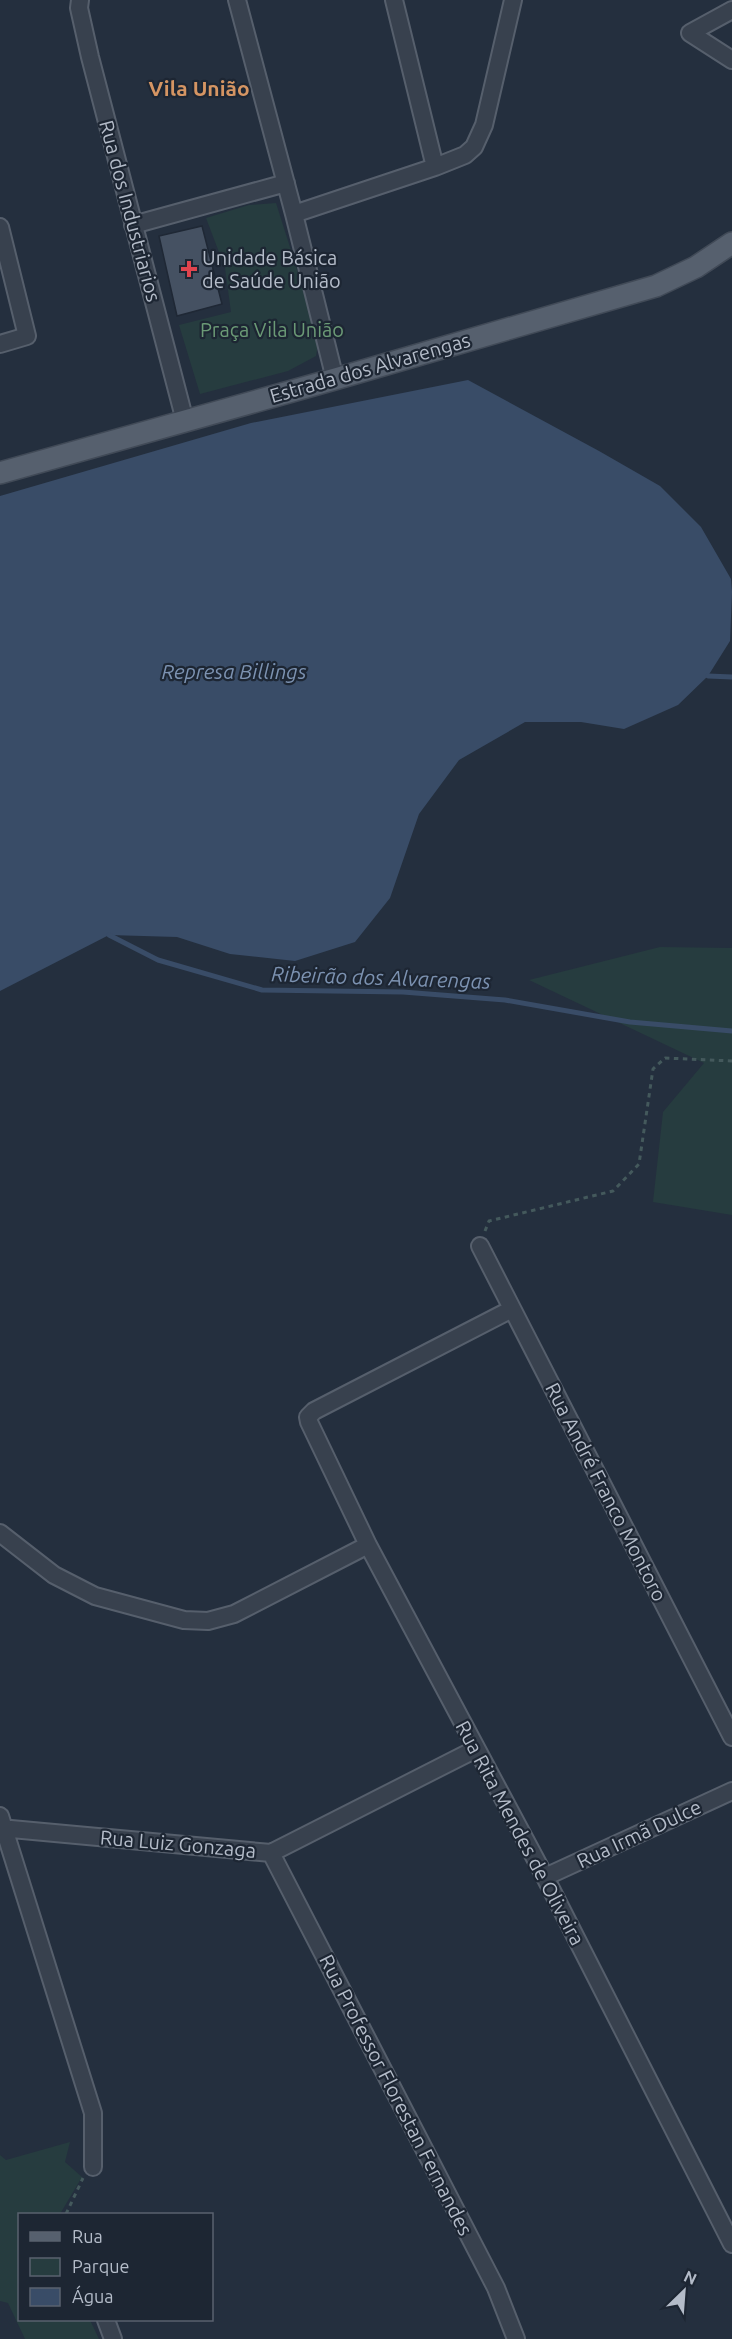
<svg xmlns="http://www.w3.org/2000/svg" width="732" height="2339" font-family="Ubuntu,sans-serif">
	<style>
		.green { fill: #263c3f }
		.water { fill: #394c67 }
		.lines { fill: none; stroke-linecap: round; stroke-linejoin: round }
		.stream { stroke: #394c67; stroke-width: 5 }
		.building { fill: #455162; stroke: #1f2835; stroke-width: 1.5 }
		.minor-casing { stroke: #565f6c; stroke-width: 20 }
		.major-casing { stroke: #414a57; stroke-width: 24 }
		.path { stroke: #44595c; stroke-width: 3; stroke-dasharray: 4.5 4.5; stroke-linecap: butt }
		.minor { stroke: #38414e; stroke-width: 16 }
		.major { stroke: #56606e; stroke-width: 21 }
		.health-dot { fill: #e0444e; stroke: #1d2633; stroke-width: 2 }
		.labels { text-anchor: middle; stroke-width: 4.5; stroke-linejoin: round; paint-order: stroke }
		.street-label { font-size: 20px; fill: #b4bcc9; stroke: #1d2633 }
		.poi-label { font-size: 20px; fill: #b4bcc9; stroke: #1d2633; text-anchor: start }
		.park-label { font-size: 20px; fill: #6b9a76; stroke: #1d2633 }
		.neighbourhood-label { font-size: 21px; font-weight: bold; fill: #d59563; stroke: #1d2633 }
		.water-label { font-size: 21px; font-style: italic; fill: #7c92b1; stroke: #1d2633 }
	</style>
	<rect width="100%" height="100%" fill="#242f3e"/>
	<!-- green -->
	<path class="green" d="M276,203L319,339L316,356L288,371L200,394L179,325L231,312L225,268L206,218L249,205Z
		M660,947L732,948V1215L653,1202L663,1112L704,1063L529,980Z
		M70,2142L65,2162L82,2177L60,2214H20V2320H90L99,2339H25L8,2303L0,2301V2155L6,2160Z"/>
	<!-- water -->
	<path class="water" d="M468,380L599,451L660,486L701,527L731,579L732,592L730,641L708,676L678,705L624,729L581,722H525L459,760L419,814L390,898L355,942L295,961L230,954L177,937L109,935L0,991V496L251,423Z"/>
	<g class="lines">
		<!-- stream -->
		<path class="stream" d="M708,676L732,677
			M109,935L158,960L262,990L403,992L505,1000L630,1022L732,1031"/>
	</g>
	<!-- building -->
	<path class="building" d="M202,226L222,304L177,316L159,236Z"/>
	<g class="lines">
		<!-- minor casing -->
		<g class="minor-casing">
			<path id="minor" d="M80,0L79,8L90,57L185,421
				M237,0L294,214L335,379
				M394,0L435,167
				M732,10L690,33L732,60
				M294,214L435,167L465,155L474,147L484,125L513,0
				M133,225L286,183
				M0,227L27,336L0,344
				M480,1246L732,1737
				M512,1309L314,1411L308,1417L309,1422L368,1545L545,1877L732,2244
				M0,1533L54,1575L95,1596L184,1620L208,1621L234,1614L368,1545
				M0,1816L93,2113V2167
				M0,1828L271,1853L476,1749
				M271,1853L496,2288L516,2339
				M545,1877L732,1791
				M106,2320L113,2339"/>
		</g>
		<!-- major casing -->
		<g class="major-casing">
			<path id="major" d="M0,473L335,379L656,286L696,267L732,243"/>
		</g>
		<!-- path -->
		<path class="path" d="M485,1231L489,1221L613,1191L639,1164L653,1069L665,1058L732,1061
			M66,2214L83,2178"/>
		<!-- minor -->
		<use href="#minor" class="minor"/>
		<!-- major -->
		<use href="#major" class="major"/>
	</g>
	<!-- markers -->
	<path class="health-dot" d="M186 260h6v6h6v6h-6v6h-6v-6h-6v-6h6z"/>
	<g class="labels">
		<!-- street labels -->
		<g class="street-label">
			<text transform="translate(130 211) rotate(75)" y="7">Rua dos Industriarios</text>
			<text transform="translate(370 368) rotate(-16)" y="7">Estrada dos Alvarengas</text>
			<text transform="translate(606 1492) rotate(63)" y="7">Rua André Franco Montoro</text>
			<text transform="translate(520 1833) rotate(62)" y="7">Rua Rita Mendes de Oliveira</text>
			<text transform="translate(639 1834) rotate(-25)" y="7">Rua Irmã Dulce</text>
			<text transform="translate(178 1844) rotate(5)" y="7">Rua Luiz Gonzaga</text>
			<text transform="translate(396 2095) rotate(63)" y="7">Rua Professor Florestan Fernandes</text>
		</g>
		<!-- poi labels -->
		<g class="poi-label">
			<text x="202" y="265">Unidade Básica<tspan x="202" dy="23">de Saúde União</tspan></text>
		</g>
		<!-- park labels -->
		<g class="park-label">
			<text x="272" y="337">Praça Vila União</text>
		</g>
		<!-- neighbourhood labels -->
		<g class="neighbourhood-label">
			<text x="199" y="96">Vila União</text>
		</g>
		<!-- water labels -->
		<g class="water-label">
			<text x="234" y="679">Represa Billings</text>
			<text transform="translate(381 978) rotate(2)" y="7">Ribeirão dos Alvarengas</text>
		</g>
	</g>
	<!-- legend -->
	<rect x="18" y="2213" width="195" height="108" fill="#1d2633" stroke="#59626f" stroke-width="1.5"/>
	<rect x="30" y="2232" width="30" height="9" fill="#56606e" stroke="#59626f" stroke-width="1.5"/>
	<text x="72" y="2243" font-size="18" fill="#b4bcc9">Rua</text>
	<rect x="30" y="2258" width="30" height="18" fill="#263c3f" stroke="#59626f" stroke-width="1.5"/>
	<text x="72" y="2273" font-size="18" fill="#b4bcc9">Parque</text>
	<rect x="30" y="2288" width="30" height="18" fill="#394c67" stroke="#59626f" stroke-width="1.5"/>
	<text x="72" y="2303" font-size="18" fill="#b4bcc9">Água</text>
	<!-- north arrow -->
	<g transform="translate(684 2291) rotate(25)" stroke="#1d2633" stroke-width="4.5" paint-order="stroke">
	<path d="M0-4.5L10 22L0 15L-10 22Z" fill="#b4bcc9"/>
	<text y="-9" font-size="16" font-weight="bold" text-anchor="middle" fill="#b4bcc9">N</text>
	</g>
</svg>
